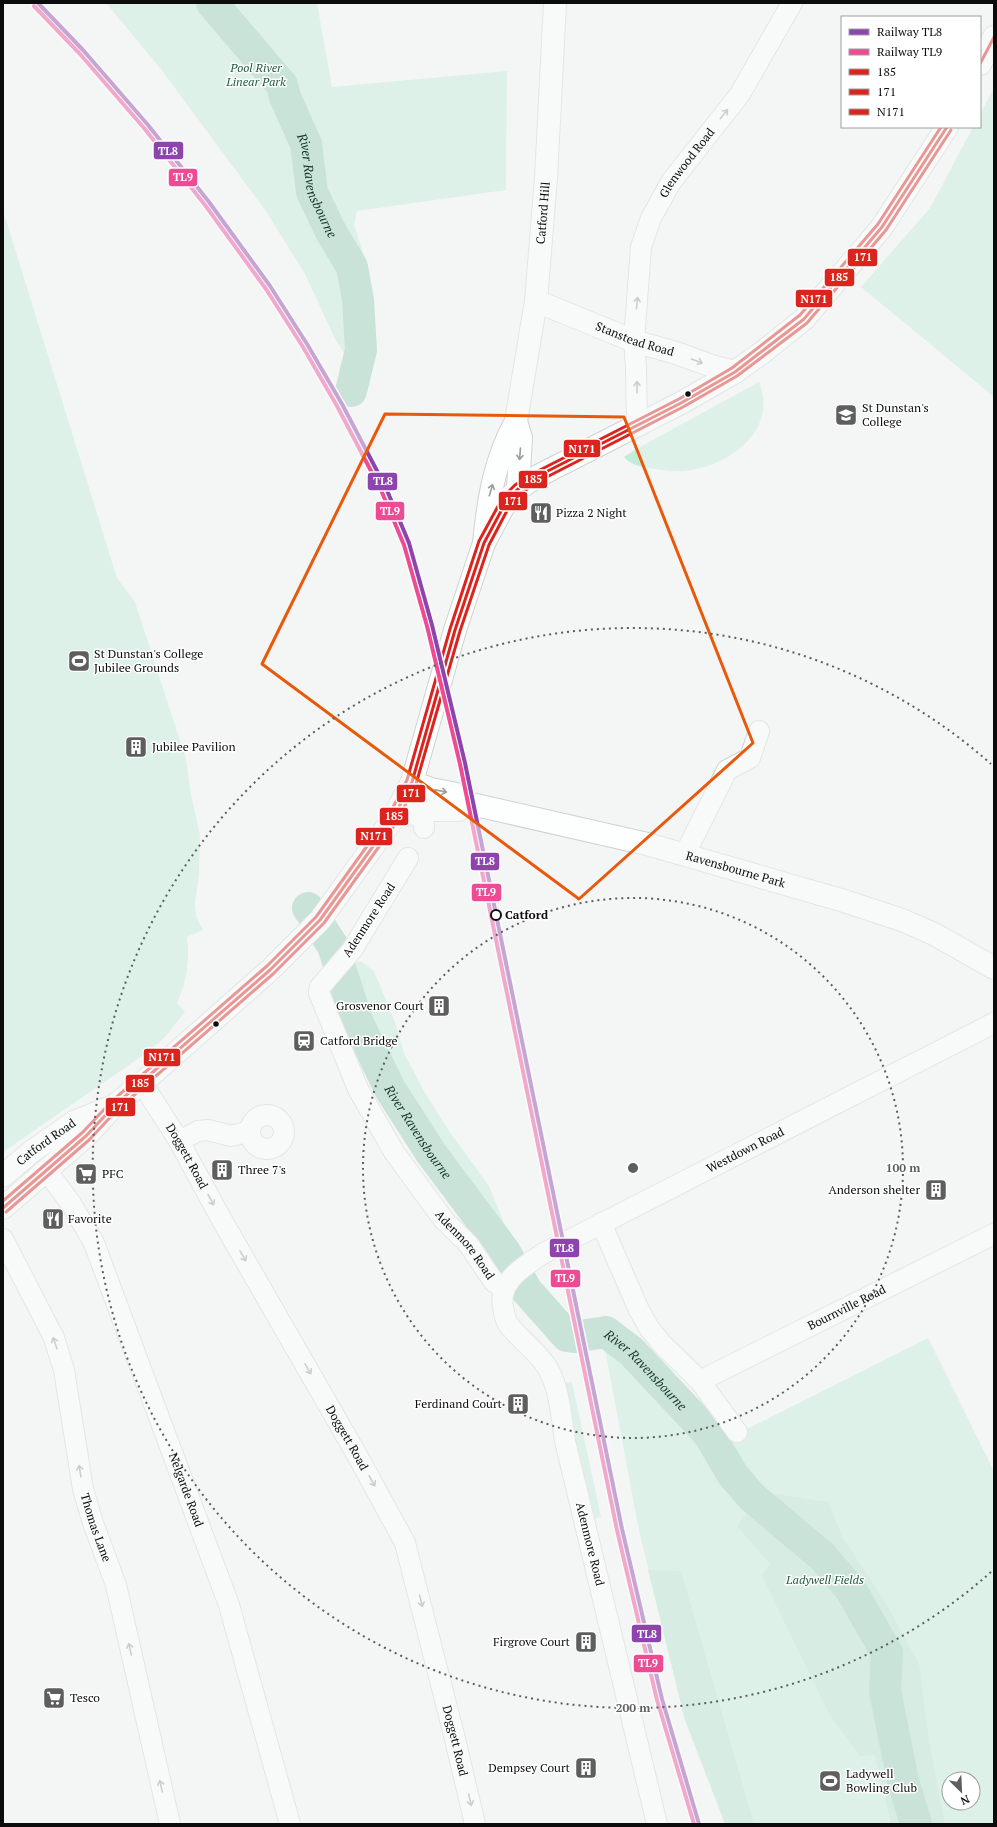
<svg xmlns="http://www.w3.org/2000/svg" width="997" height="1827" font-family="'PT Serif',serif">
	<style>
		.green { fill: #c2ecd8; fill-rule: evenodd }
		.forest { fill: #b4dfcc }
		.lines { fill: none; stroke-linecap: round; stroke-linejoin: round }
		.river { stroke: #96cdb5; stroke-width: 32 }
		.minor-casing { stroke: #d0d2d1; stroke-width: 22 }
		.tertiary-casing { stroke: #d0d2d1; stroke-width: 24 }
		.primary-casing { stroke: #d0d2d1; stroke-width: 24 }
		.trunk-casing { stroke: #d0d2d1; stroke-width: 24 }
		.minor { stroke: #fdfefe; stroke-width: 20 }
		.tertiary { stroke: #fdfefe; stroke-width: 22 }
		.primary { stroke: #fdfefe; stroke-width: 22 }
		.trunk { stroke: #fdfefe; stroke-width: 22 }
		.bus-1-casing { stroke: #fff; stroke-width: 6 }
		.bus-2-casing { stroke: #fff; stroke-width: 6 }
		.bus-3-casing { stroke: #fff; stroke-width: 6 }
		.bus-1 { stroke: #dc241f; stroke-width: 3 }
		.bus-2 { stroke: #dc241f; stroke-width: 3 }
		.bus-3 { stroke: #dc241f; stroke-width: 3 }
		.rail-1-casing { stroke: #fff; stroke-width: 7 }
		.rail-2-casing { stroke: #fff; stroke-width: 7 }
		.rail-1 { stroke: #8e44ad; stroke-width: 4 }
		.rail-2 { stroke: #ee4b95; stroke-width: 4 }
		.oneway { stroke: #9c9d9d }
		.marked { fill: none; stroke: #e8590c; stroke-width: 3; stroke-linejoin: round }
		.ring { fill: none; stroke: #5d5e5d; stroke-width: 2; stroke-dasharray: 2 4 }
		.bus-dot { fill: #0b0c0b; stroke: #fff; stroke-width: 1.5 }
		.stop-dot { fill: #fff; stroke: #0b0c0b; stroke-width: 2 }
		.labels { text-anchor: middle; stroke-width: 3; stroke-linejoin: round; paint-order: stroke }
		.park-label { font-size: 12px; font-style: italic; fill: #215c45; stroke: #fff }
		.street-label { font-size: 12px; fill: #0b0c0b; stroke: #fff }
		.poi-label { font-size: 12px; fill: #0b0c0b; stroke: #fff; text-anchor: start }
		.stop-label { font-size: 12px; font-weight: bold; fill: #0b0c0b; stroke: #fff; text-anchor: start }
		.water-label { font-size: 13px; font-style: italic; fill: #133628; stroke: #fff }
		.centre { fill: #5d5e5d; stroke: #fff; stroke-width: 2 }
		.ring-label { font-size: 12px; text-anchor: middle; font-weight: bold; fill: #5d5e5d; stroke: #fff; stroke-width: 3; stroke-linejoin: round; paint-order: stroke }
		.line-badge { stroke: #fff; stroke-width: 1.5 }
		.badge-label { font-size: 11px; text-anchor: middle; font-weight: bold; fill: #fff }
	</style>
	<rect width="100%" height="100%" fill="#f4f6f5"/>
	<!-- green -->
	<path class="green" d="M106,3H317L332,87L507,71L506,190L357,211L354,225L365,258L371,305L368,392L334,337L305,274L265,210L160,68Z
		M994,88V397L861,287L930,208L973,127H980V114Z
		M3,210L117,578L135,602L186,759L191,795L200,835L199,874L195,904L196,916L203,930L187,937C190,961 187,981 177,1003L185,1012L165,1037L148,1052L3,1152Z
		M759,382C779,430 729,467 685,471C674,472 660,470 649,468C639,466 631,465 624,457L638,448Z
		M358,961L362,962L374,971L395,1022L404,1053L424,1091L449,1131L489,1186L512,1243C499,1236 493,1219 484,1207C455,1170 425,1133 403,1091C384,1056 370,1019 356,982L349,972Z
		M599,1317L611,1320L658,1365L688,1395L723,1441L928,1338L994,1471V1824H728L685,1720L638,1526ZM949,1779H973V1803H949Z
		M572,1382L601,1517L592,1519L559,1384Z"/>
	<!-- forest -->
	<path class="forest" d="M763,1492L828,1502L842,1536L884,1600L919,1664L929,1741L945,1824H891L875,1755L860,1756L829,1714L762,1576L770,1564L737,1526Z
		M648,1570L681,1571L754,1824H725L685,1720Z"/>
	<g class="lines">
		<!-- river -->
		<g class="river">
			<path id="s1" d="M212,3L282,85L285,97L306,144L312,192L330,230L352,267L358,300L361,350L351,391"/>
			<path id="s2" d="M308,908L333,946L357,1021L390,1089L431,1153L505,1252L527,1291L567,1336L574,1337L606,1332L631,1351L708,1433L733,1475L752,1497L823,1557L851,1590L887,1653L885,1691L903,1781L916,1824"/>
		</g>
		<!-- minor casing -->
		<g class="minor-casing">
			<g id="minor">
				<path id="s3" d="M637,426L636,367L634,341L641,247L651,218L671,182L740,94L792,3"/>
				<path d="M423,812L424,828"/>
				<path d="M685,854L727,770L750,758L759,731"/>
				<path id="s4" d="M408,858L352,950L320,987L319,993L358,1089L394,1152L443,1219L469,1245L494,1282L504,1288"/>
				<path id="s5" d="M142,1083L179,1141L223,1222L357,1455L405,1543L454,1735L475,1824"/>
				<circle cx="267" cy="1132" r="17"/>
				<path d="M179,1141L198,1131L208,1130L231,1136L250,1131"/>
				<path id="s6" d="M46,1170L72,1205L94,1243L229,1605L290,1824"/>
				<path d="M601,1223L639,1310L649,1328L662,1344L700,1381L737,1432"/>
				<path id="s7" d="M3,1239L54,1338L64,1370L83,1489L93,1523L116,1585L170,1824"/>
				<path id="s8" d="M700,1381L994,1234"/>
				<path id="s9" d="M657,1824L565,1441C561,1417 560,1388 547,1367C537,1351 520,1340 508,1324C505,1319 504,1313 503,1307C498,1280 525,1266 544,1253L994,1023"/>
			</g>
		</g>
		<!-- tertiary casing -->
		<g class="tertiary-casing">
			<g id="tertiary">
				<path id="s10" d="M412,782L431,789L457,794L467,803L647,844L841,900L902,920L934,934L994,968"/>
				<path d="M394,817L433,810H459L467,803"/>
			</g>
		</g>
		<!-- primary casing -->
		<g class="primary-casing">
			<g id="primary">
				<path id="s11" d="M536,301L634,341L676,353L715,367L735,372"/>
				<path d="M516,421L521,438L518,489"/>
				<path id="s12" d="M484,543C488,500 495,459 516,421L536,301L546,178L555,3"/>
			</g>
		</g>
		<!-- trunk casing -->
		<g class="trunk-casing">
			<g id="trunk">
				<path d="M980,64L994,37"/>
				<path id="s13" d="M3,1176L31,1152L74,1122L109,1108"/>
				<path d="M3,1208L86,1136L115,1105L142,1083L270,970L320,920L392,820L412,782L455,630L484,543L507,500L518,489L538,476L681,403L735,372L763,352L804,319L882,227L947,127"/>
			</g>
		</g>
		<!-- minor -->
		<use href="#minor" class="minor"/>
		<!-- tertiary -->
		<use href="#tertiary" class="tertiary"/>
		<!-- primary -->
		<use href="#primary" class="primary"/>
		<!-- trunk -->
		<use href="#trunk" class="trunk"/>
		<!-- bus-1 casing -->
		<g class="bus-1-casing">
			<path id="bus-1" d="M980,64L994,37
				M3,1208L86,1136L115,1105L270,970L320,920L392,820L412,782L455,630L484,543L507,500L518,489L538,476L681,403L735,372L804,319L882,227L947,127"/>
		</g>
		<!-- bus-2 casing -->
		<g class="bus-2-casing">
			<path id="bus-2" d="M6,1212L89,1140L118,1109L273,974L324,923L396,823L416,784L460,631L489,545L511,503L521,493L541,480L683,407L737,376L807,323L886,230L951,130"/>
		</g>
		<!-- bus-3 casing -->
		<g class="bus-3-casing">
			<path id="bus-3" d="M3,1201L83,1132L112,1101L267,966L316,917L388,817L407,780L450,629L479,541L503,497L515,485L536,472L679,399L732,368L800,315L878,224L941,127"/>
		</g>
		<!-- bus-1 -->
		<use href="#bus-1" class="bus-1"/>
		<!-- bus-2 -->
		<use href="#bus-2" class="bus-2"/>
		<!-- bus-3 -->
		<use href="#bus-3" class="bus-3"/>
		<!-- rail-1 casing -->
		<g class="rail-1-casing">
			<path id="rail-1" d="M38,3L83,50L148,125L209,202L270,286L307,344L342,404L386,488L409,543L432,625L465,763L622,1529L662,1699L699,1824"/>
		</g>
		<!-- rail-2 casing -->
		<g class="rail-2-casing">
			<path id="rail-2" d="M34,6L80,54L144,128L205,205L266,289L303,347L337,406L381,490L404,545L427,626L460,764L617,1530L657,1700L694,1824"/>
		</g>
		<!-- rail-1 -->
		<use href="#rail-1" class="rail-1"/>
		<!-- rail-2 -->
		<use href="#rail-2" class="rail-2"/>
	</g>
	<!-- one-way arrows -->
	<defs><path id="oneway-shaft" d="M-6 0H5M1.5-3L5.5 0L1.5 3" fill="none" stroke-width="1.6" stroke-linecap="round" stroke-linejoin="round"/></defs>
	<g class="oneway">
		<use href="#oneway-shaft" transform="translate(724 114) rotate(-52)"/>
		<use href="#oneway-shaft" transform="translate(637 303) rotate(-85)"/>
		<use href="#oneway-shaft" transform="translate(697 361) rotate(20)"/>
		<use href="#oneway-shaft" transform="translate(637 387) rotate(-90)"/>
		<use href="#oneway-shaft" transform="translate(520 454) rotate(94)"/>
		<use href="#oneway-shaft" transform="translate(491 490) rotate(-74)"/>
		<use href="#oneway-shaft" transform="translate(441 791) rotate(11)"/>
		<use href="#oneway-shaft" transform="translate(211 1200) rotate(61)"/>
		<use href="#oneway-shaft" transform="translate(243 1256) rotate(60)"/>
		<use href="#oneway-shaft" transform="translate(55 1343) rotate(-109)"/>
		<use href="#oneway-shaft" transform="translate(308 1369) rotate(60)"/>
		<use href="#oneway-shaft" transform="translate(80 1471) rotate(-99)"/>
		<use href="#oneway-shaft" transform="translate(372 1481) rotate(61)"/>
		<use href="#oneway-shaft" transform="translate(421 1601) rotate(76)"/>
		<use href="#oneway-shaft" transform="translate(130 1649) rotate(-102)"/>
		<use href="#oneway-shaft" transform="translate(161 1786) rotate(-103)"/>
		<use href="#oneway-shaft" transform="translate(470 1800) rotate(77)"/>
	</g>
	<!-- marked area -->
	<path d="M0 0H997V1827H0ZM385,414L624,417L753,743L579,899L262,664Z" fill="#f4f6f5" fill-opacity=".55" fill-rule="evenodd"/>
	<path class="marked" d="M385,414L624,417L753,743L579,899L262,664Z"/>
	<!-- distance rings -->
	<g class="ring">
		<circle cx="633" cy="1168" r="270"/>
		<path d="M991 1572A540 540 0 1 1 991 764"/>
	</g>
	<!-- icons -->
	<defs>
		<g id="school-square" transform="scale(1.15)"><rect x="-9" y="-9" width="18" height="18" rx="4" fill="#5d5e5d" stroke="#fff"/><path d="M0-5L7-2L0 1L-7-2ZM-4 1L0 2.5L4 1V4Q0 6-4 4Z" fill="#fff"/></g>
		<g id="restaurant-square" transform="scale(1.15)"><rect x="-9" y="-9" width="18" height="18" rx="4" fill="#5d5e5d" stroke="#fff"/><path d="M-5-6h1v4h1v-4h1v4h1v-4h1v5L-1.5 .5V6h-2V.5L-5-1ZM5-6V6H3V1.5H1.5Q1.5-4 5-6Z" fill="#fff"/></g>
		<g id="stadium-square" transform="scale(1.15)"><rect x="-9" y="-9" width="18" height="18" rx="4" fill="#5d5e5d" stroke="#fff"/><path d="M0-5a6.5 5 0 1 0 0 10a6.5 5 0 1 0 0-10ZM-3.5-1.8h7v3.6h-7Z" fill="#fff"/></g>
		<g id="building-square" transform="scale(1.15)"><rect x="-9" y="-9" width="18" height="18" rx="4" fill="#5d5e5d" stroke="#fff"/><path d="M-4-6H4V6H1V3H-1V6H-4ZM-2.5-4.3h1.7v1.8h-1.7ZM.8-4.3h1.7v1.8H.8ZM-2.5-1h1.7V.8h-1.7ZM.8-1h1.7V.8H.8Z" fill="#fff"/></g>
		<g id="station-square" transform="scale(1.15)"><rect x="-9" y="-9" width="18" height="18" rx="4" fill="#5d5e5d" stroke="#fff"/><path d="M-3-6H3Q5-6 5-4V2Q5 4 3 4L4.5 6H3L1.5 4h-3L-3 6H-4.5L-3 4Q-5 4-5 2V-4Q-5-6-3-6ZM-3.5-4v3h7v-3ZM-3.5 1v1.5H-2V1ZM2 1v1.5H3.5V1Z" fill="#fff"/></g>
		<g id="supermarket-square" transform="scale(1.15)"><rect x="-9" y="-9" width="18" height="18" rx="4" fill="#5d5e5d" stroke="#fff"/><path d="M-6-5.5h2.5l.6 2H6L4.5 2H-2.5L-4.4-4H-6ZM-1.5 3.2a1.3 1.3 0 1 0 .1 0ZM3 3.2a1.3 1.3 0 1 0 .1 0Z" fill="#fff"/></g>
	</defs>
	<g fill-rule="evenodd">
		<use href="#school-square" x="846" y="415"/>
		<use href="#restaurant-square" x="541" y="513"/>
		<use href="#stadium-square" x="79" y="661"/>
		<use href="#building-square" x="136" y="747"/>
		<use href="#building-square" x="439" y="1006"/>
		<use href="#station-square" x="304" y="1041"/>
		<use href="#building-square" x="222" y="1170"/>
		<use href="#supermarket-square" x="86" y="1174"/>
		<use href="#building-square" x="936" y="1190"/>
		<use href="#restaurant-square" x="53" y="1219"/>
		<use href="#building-square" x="518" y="1404"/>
		<use href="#building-square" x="586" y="1642"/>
		<use href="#supermarket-square" x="54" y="1698"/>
		<use href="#building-square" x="586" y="1768"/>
		<use href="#stadium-square" x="830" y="1781"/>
	</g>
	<!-- markers -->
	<g class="bus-dot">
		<circle cx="688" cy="394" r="3.5"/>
		<circle cx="216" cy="1024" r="3.5"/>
	</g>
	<circle class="stop-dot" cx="496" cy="915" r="5"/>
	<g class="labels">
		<!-- park labels -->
		<g class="park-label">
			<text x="256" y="72">Pool River<tspan x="256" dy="14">Linear Park</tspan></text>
			<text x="825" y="1584">Ladywell Fields</text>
		</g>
		<!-- street labels -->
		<g class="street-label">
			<text dy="4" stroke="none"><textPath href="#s3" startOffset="276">Glenwood Road</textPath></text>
			<text dy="4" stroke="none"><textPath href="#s12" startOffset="337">Catford Hill</textPath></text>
			<text dy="4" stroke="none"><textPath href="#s11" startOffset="106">Stanstead Road</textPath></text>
			<text dy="4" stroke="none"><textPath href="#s10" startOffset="337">Ravensbourne Park</textPath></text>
			<text transform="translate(369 920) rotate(-57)" y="4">Adenmore Road</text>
			<text dy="4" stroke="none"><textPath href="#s13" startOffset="55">Catford Road</textPath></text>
			<text dy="4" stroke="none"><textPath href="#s9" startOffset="845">Westdown Road</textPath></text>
			<text dy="4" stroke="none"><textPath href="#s5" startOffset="86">Doggett Road</textPath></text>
			<text dy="4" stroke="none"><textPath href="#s4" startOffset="456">Adenmore Road</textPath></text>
			<text dy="4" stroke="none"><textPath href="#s8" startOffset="164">Bournville Road</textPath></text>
			<text dy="4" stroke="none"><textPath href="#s5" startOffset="410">Doggett Road</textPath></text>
			<text dy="4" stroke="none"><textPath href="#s6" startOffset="351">Nelgarde Road</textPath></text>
			<text dy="4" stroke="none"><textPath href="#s7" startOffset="306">Thomas Lane</textPath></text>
			<text transform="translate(590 1544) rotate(76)" y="4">Adenmore Road</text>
			<text dy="4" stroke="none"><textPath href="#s5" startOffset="734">Doggett Road</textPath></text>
		</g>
		<!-- poi labels -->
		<g class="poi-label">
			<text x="862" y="412">St Dunstan's<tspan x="862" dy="14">College</tspan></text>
			<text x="556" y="517">Pizza 2 Night</text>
			<text x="94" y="658">St Dunstan's College<tspan x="94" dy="14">Jubilee Grounds</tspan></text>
			<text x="152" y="751">Jubilee Pavilion</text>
			<text x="424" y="1010" text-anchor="end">Grosvenor Court</text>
			<text x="320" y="1045">Catford Bridge</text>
			<text x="238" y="1174">Three 7's</text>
			<text x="102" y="1178">PFC</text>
			<text x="920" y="1194" text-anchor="end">Anderson shelter</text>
			<text x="68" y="1223">Favorite</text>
			<text x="502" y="1408" text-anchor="end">Ferdinand Court</text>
			<text x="570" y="1646" text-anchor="end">Firgrove Court</text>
			<text x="70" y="1702">Tesco</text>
			<text x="570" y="1772" text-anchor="end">Dempsey Court</text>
			<text x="846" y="1778">Ladywell<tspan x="846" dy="14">Bowling Club</tspan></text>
		</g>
		<!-- stop labels -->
		<g class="stop-label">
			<text x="505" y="919">Catford</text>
		</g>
		<!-- water labels -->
		<g class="water-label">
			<text dy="5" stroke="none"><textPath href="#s1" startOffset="215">River Ravensbourne</textPath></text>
			<text dy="5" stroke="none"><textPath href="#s2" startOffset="251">River Ravensbourne</textPath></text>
			<text dy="5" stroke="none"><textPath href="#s2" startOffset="599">River Ravensbourne</textPath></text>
		</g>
	</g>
	<circle cx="633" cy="1168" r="6" class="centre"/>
	<g class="ring-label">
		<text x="903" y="1172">100 m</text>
		<text x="633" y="1712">200 m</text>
	</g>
	<g class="line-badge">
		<rect x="153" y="141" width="31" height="19" rx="4" fill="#8e44ad"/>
		<rect x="168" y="168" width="30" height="19" rx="4" fill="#ee4b95"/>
		<rect x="847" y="248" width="31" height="19" rx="4" fill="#dc241f"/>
		<rect x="824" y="268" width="31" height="19" rx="4" fill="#dc241f"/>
		<rect x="795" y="289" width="38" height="19" rx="4" fill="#dc241f"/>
		<rect x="563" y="439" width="38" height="19" rx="4" fill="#dc241f"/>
		<rect x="518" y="470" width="30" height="19" rx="4" fill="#dc241f"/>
		<rect x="367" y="472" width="31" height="19" rx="4" fill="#8e44ad"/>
		<rect x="498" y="491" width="30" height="20" rx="4" fill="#dc241f"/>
		<rect x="375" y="501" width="30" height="20" rx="4" fill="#ee4b95"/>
		<rect x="396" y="784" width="30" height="19" rx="4" fill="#dc241f"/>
		<rect x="379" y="807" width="30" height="19" rx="4" fill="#dc241f"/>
		<rect x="355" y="827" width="38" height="19" rx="4" fill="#dc241f"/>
		<rect x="470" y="852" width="30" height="19" rx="4" fill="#8e44ad"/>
		<rect x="471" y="883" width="31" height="19" rx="4" fill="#ee4b95"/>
		<rect x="143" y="1048" width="38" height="19" rx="4" fill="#dc241f"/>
		<rect x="125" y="1074" width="30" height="19" rx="4" fill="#dc241f"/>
		<rect x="105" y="1097" width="31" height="20" rx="4" fill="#dc241f"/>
		<rect x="549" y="1238" width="31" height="20" rx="4" fill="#8e44ad"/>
		<rect x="550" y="1269" width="31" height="19" rx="4" fill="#ee4b95"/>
		<rect x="631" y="1624" width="31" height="19" rx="4" fill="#8e44ad"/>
		<rect x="633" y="1654" width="31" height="19" rx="4" fill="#ee4b95"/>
	</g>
	<g class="badge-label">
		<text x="168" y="155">TL8</text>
		<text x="183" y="181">TL9</text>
		<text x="863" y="261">171</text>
		<text x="839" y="281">185</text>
		<text x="814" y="303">N171</text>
		<text x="582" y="453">N171</text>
		<text x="533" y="483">185</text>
		<text x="383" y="485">TL8</text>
		<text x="513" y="505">171</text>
		<text x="390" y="515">TL9</text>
		<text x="411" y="797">171</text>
		<text x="394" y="820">185</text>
		<text x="374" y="840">N171</text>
		<text x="485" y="865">TL8</text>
		<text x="486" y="896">TL9</text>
		<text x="162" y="1061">N171</text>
		<text x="140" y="1087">185</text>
		<text x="120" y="1111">171</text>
		<text x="564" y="1252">TL8</text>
		<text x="565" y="1282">TL9</text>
		<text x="647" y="1638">TL8</text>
		<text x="648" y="1667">TL9</text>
	</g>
	<!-- border -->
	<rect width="997" height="1827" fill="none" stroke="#0b0c0b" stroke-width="8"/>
	<!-- legend -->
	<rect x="841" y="16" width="140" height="112" fill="#ffffff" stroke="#9d9e9d"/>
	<rect x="849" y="29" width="20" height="6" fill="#8e44ad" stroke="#9d9e9d"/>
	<text x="877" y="36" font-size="12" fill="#0b0c0b">Railway TL8</text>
	<rect x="849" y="49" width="20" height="6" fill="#ee4b95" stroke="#9d9e9d"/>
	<text x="877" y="56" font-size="12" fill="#0b0c0b">Railway TL9</text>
	<rect x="849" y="69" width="20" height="6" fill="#dc241f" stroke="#9d9e9d"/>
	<text x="877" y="76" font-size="12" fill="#0b0c0b">185</text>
	<rect x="849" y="89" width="20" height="6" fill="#dc241f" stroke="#9d9e9d"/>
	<text x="877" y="96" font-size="12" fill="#0b0c0b">171</text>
	<rect x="849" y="109" width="20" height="6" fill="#dc241f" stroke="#9d9e9d"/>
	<text x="877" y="116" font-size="12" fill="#0b0c0b">N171</text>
	<!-- north arrow -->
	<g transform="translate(961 1791) rotate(156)"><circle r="19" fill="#ffffff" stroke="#9d9e9d"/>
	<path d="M0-3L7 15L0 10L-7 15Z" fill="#5d5e5d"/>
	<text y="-6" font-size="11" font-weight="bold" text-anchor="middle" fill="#0b0c0b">N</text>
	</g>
</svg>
